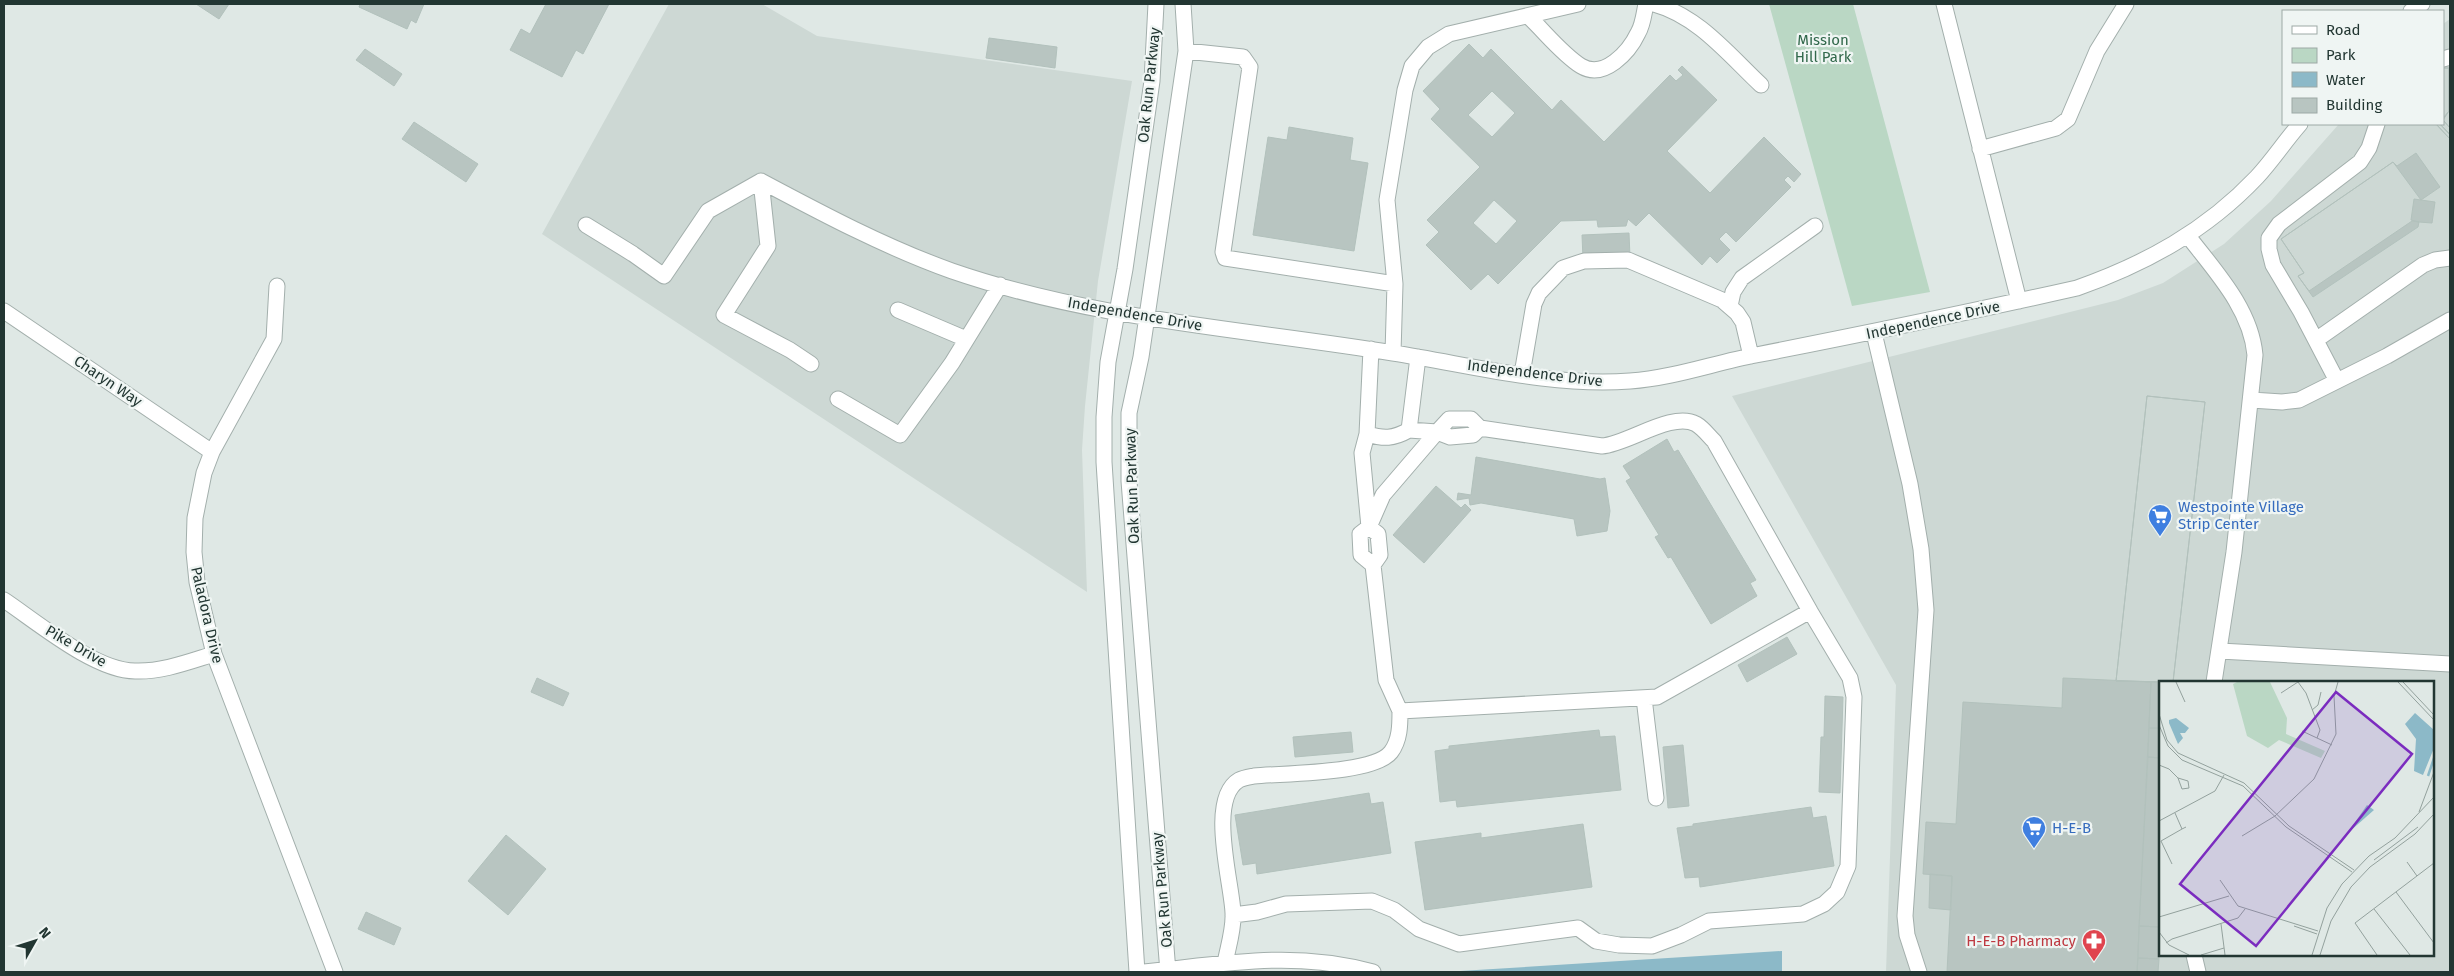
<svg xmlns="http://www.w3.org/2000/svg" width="2454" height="976" font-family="'Fira Sans',sans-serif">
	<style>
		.built { fill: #cdd8d4; fill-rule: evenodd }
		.green { fill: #bad7c4 }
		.water { fill: #8cb9c8 }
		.building { fill: #b8c5c1; stroke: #b2c1bc; fill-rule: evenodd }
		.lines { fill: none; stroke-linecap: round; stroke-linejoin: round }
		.minor-casing { stroke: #a3afac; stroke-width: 17 }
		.minor { stroke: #fff; stroke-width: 15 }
		.labels { text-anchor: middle; stroke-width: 4.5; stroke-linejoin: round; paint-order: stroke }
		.park-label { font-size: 15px; fill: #31684b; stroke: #eff5f3 }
		.street-label { font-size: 15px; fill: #223632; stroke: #eff5f3 }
		.shop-label { font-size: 15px; fill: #366cbe; stroke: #eff5f3; text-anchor: start }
		.health-label { font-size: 15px; fill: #be3a42; stroke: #eff5f3; text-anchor: end }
		.inset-river { fill: none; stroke: #8cb9c8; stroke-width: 2.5 }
		.inset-road { fill: none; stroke: #93a19d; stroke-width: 1 }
		.view { fill: #7b2cbf; fill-opacity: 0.15; stroke: #7b2cbf; stroke-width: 2.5 }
		.inset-edge { fill: none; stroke: #223632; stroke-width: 2.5 }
	</style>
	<rect width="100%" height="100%" fill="#dfe8e5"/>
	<!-- built -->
	<path class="built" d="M669,4H762L817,36L1132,81L1098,281L1085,406L1082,450L1087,592L542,234Z
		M2450,19V972H1886L1896,685L1732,396L2118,300L2163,283L2224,244L2271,201L2339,124H2443V24ZM2160,682H2433V955H2160Z"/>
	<!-- green -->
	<path class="green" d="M1769,4H1853L1930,292L1852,306Z"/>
	<!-- water -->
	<path class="water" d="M1782,951V972H1460V971Z"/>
	<!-- building -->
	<path class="building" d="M196,4H229L219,19Z
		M360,4H424L416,23L411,20L407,29L359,7Z
		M546,4H609L583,54L576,50L562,77L510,50L521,29L530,34Z
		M989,38L1057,47L1055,68L986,58Z
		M1469,44L1483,58L1491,49L1552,110L1561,100L1604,142L1670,75L1676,81L1683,75L1678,70L1682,66L1717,100L1667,151L1710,193L1764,137L1801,174L1794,182L1788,176L1784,180L1791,187L1736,242L1726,232L1719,239L1730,250L1717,263L1710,256L1702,265L1649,213L1636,226L1628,219L1626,226L1598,227L1597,220L1561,221L1498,284L1488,274L1471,290L1426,245L1439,232L1427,220L1480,167L1431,119L1440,109L1423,91ZM1492,91L1515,113L1492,137L1468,115ZM1494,200L1517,221L1496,244L1473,223Z
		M365,49L402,74L394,86L356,60Z
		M2443,68H2450V134L2440,124H2443Z
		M2443,68H2449V111L2443,118Z
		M2449,68H2450V128L2443,120L2449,111Z
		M2443,120L2450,128V134L2440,124H2443Z
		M414,122L478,164L466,182L402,139Z
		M2436,124H2440L2450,135V139Z
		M2436,124H2440L2450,135V139Z
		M1289,127L1353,138L1350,160L1368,163L1354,251L1253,235L1268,137L1287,140Z
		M2416,153L2440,187L2421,200L2435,202L2432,223L2419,222L2418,227L2313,297L2298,276L2304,273L2281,239L2393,162L2397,166Z
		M2393,162L2421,200L2414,199L2411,220L2419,222L2412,221L2309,291L2298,276L2304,273L2281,239Z
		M1629,233L1630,257L1583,259L1582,235Z
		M2147,396L2205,402L2173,682L2116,681Z
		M2147,396L2205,402L2173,682L2116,681Z
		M1667,439L1674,452L1678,450L1756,580L1750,583L1757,596L1711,624L1671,557L1668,558L1655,537L1659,535L1626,481L1631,478L1623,466Z
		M1476,457L1600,479L1605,478L1610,511L1607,531L1577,536L1574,519L1481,503L1470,505L1469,498L1457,500L1458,493L1471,495Z
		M1436,486L1461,508L1465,504L1471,510L1424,563L1393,535Z
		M1787,637L1797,654L1747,682L1738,665Z
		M537,678L569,693L563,706L531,692Z
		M2063,678L2151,682L2137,972H1947L1952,876L1923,874L1926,822L1956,824L1963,702L2062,708Z
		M2151,682L2160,683V728H2149Z
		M1825,696L1843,697L1840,793L1819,792L1821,737H1824Z
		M2149,728H2160V758L2148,757Z
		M1599,730L1600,737L1615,736L1621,790L1457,807L1456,800L1440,802L1435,751L1449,749V746Z
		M1351,732L1353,752L1295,757L1293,737Z
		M1683,745L1689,806L1668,808L1663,747Z
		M2148,757L2160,758V927L2139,926Z
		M1369,793L1371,804L1383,802L1391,853L1257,874L1256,863L1243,865L1235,815Z
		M1811,807L1813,818L1826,816L1834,866L1700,887L1699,877L1685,878L1677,828L1693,826V824Z
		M1583,824L1592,887L1425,910L1415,842L1481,833V838Z
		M506,835L546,869L508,915L468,881Z
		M1930,874L1952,876L1951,910L1929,908Z
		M366,912L401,928L394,945L358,929Z
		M2139,926L2160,927L2159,959L2138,958Z
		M2138,958L2159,959L2158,972H2137Z"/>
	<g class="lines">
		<!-- minor casing -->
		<g class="minor-casing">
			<path id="minor" d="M1654,4C1698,16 1728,54 1761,85
				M1944,4L2019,301
				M2411,11L2422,4
				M1528,16C1545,32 1562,54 1581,66C1604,80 1629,52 1638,33C1643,25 1644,13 1646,4
				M1186,51L1243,57L1250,67L1223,252L1225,258L1395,284
				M2443,59L2450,57
				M1980,149L2056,128L2068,119L2097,51L2126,4
				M761,181C823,214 885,247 952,271C1094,320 1246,329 1393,353C1471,365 1551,387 1630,381C1673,378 1714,363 1756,355C1863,334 1970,312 2077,288C2145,264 2206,231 2257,177C2272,161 2285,141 2300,124
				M761,181L768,246L724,315L790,350L811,364
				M586,225L633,254L664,276L708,211L761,181
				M2188,236C2215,271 2251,309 2255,355L2234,552L2214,682
				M277,286L274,339L212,452L204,473L195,518L194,552L197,582L214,654L335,972
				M1730,306L1733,292L1742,278L1815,226
				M898,310L966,339
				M4,311L212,452
				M1874,333L1910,484L1921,549L1926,610L1905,916L1907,935L1919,972
				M2316,340L2423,265L2435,260L2450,258
				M1371,349L1367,434C1384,439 1393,439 1409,430L1418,357
				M1393,353L1395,284L1387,200L1405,90L1412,66L1428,47L1449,34L1578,4
				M1522,374L1534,304L1539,293L1563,268L1584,261L1628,260L1722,300L1737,313L1743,322L1751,356
				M2337,381L2301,312L2273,265L2269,249V238L2279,224L2360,162L2369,148L2377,124
				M838,399L900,435L952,363L1000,285
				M2251,400L2282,402L2299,400L2387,356L2450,320
				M1449,419H1471L1480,428L1473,435L1450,437L1437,432Z
				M1367,434L1362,453L1369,527L1383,495L1437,432L1409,430
				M1373,565L1361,555L1360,534L1369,527L1378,534L1380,555L1373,565L1386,680L1400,711L1657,697L1810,611L1714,441C1708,435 1703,428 1696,424C1672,411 1628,444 1602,446L1480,428
				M4,600C37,622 95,671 135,671C162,672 188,662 214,654
				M2220,651L2450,664
				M1644,698L1656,798
				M1233,915L1257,912L1286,904L1372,901L1394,910L1419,929L1459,944L1578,928L1596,941L1619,945L1652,946L1681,935L1709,921L1803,914L1824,904L1837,892L1848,866L1854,697L1850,678L1810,611
				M2194,955L2198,972
				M1225,963C1228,947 1234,929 1233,913C1232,883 1207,799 1239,780C1243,778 1249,777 1254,776C1284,773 1374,774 1391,752C1400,740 1400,725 1400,711
				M1137,972L1104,462V417L1108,362L1125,269L1152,81L1156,4
				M1144,972C1225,964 1293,950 1373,972
				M1168,972L1129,481V413L1141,357L1186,51L1183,4"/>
		</g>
		<!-- minor -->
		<use href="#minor" class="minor"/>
	</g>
	<!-- icons -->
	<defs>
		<g id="supermarket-pin" transform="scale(1.25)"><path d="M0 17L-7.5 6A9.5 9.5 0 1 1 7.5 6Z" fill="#3f7fe0" stroke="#eff5f3"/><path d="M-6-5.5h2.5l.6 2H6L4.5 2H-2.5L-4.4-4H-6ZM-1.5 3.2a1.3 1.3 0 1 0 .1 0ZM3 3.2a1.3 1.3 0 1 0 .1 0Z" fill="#fff"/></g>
		<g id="pharmacy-pin" transform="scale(1.25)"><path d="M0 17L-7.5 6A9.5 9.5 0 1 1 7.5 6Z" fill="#e0444e" stroke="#eff5f3"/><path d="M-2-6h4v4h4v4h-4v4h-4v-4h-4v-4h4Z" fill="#fff"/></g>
	</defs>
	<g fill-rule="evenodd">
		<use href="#supermarket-pin" x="2160" y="516"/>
		<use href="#supermarket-pin" x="2034" y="828"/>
		<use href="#pharmacy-pin" x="2094" y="941"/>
	</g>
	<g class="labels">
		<!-- park labels -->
		<g class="park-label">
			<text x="1823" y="45">Mission<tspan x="1823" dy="17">Hill Park</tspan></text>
		</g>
		<!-- street labels -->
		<g class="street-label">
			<text transform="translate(1149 85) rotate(-84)" y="5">Oak Run Parkway</text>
			<text transform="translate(1135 314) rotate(10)" y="5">Independence Drive</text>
			<text transform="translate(1933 320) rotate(-12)" y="5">Independence Drive</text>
			<text transform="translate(1535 373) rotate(7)" y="5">Independence Drive</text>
			<text transform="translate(108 381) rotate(34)" y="5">Charyn Way</text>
			<text transform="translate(1132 486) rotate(-92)" y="5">Oak Run Parkway</text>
			<text transform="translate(207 615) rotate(77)" y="5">Paladora Drive</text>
			<text transform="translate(76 646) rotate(30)" y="5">Pike Drive</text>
			<text transform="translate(1162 890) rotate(-95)" y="5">Oak Run Parkway</text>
		</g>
		<!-- shop labels -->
		<g class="shop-label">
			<text x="2178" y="512">Westpointe Village<tspan x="2178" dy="17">Strip Center</tspan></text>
			<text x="2052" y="833">H-E-B</text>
		</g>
		<!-- health labels -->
		<g class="health-label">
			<text x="2076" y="946">H-E-B Pharmacy</text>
		</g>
	</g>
	<!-- overview -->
	<g transform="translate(2159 681)">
		<rect width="275" height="275" fill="#dfe8e5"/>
		<path d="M78,1H111L128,37L127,53L166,70L162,77L120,59L109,67L88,55L74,3Z" fill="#bad7c4"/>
		<path d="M256,32L275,49V67L264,94L255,90L257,58L246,43ZM17,37L30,47L26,52H21L24,57L19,63L10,42V39ZM208,124L215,129L190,151V150Z" fill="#8cb9c8"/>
		<path class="inset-river" d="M269,95L275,77"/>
		<path class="inset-road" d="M17,1L26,21M239,1L275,39M244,1L275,34M122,12L139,1L147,12L161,49L158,57M153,29L159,24L162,11M0,33L8,59L19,72L85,102L130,145L195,189M0,44L9,65L23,79L84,105L127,146L193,191M143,50L173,64M0,84L10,88L19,97M19,97L29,100L30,107L23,108ZM260,131L275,91M16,132L23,148L27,146M0,140L56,110L65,94M83,155L116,135L155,98L177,53L175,15L179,1M215,179L259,146M248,181L258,195M13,183L2,160L23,148M61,199L79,225L159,250M237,211L275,262M215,228L251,274M0,236L70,215M62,243L66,274M135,245L158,253M0,251L10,264L30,274M7,262L13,258L79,237L86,228M42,274L65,267M153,274L168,227L183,203L210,175L236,157L275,116M161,274L172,240L192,206L211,186L256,153L275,133M218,274L196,242L275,182"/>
		<path class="view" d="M177,11L253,73L97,265L21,203Z"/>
		<rect width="275" height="275" class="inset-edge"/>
	</g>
	<!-- border -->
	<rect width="2454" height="976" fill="none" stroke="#223632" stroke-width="10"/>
	<!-- legend -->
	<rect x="2282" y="10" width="162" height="115" fill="#eff5f3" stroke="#9da9a6"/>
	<rect x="2292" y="26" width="25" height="8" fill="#ffffff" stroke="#9da9a6"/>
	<text x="2326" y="35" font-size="15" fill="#223632">Road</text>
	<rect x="2292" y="48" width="25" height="15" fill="#bad7c4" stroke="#9da9a6"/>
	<text x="2326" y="60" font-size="15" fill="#223632">Park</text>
	<rect x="2292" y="72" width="25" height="15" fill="#8cb9c8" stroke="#9da9a6"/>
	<text x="2326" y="85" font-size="15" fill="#223632">Water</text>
	<rect x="2292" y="98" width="25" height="15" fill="#b8c5c1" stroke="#9da9a6"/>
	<text x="2326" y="110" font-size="15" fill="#223632">Building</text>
	<!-- north arrow -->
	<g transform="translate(35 941) rotate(51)" stroke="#eff5f3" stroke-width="4" paint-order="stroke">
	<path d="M0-4L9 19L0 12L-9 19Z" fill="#223632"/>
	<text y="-8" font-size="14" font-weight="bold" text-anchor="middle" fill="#223632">N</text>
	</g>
</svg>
